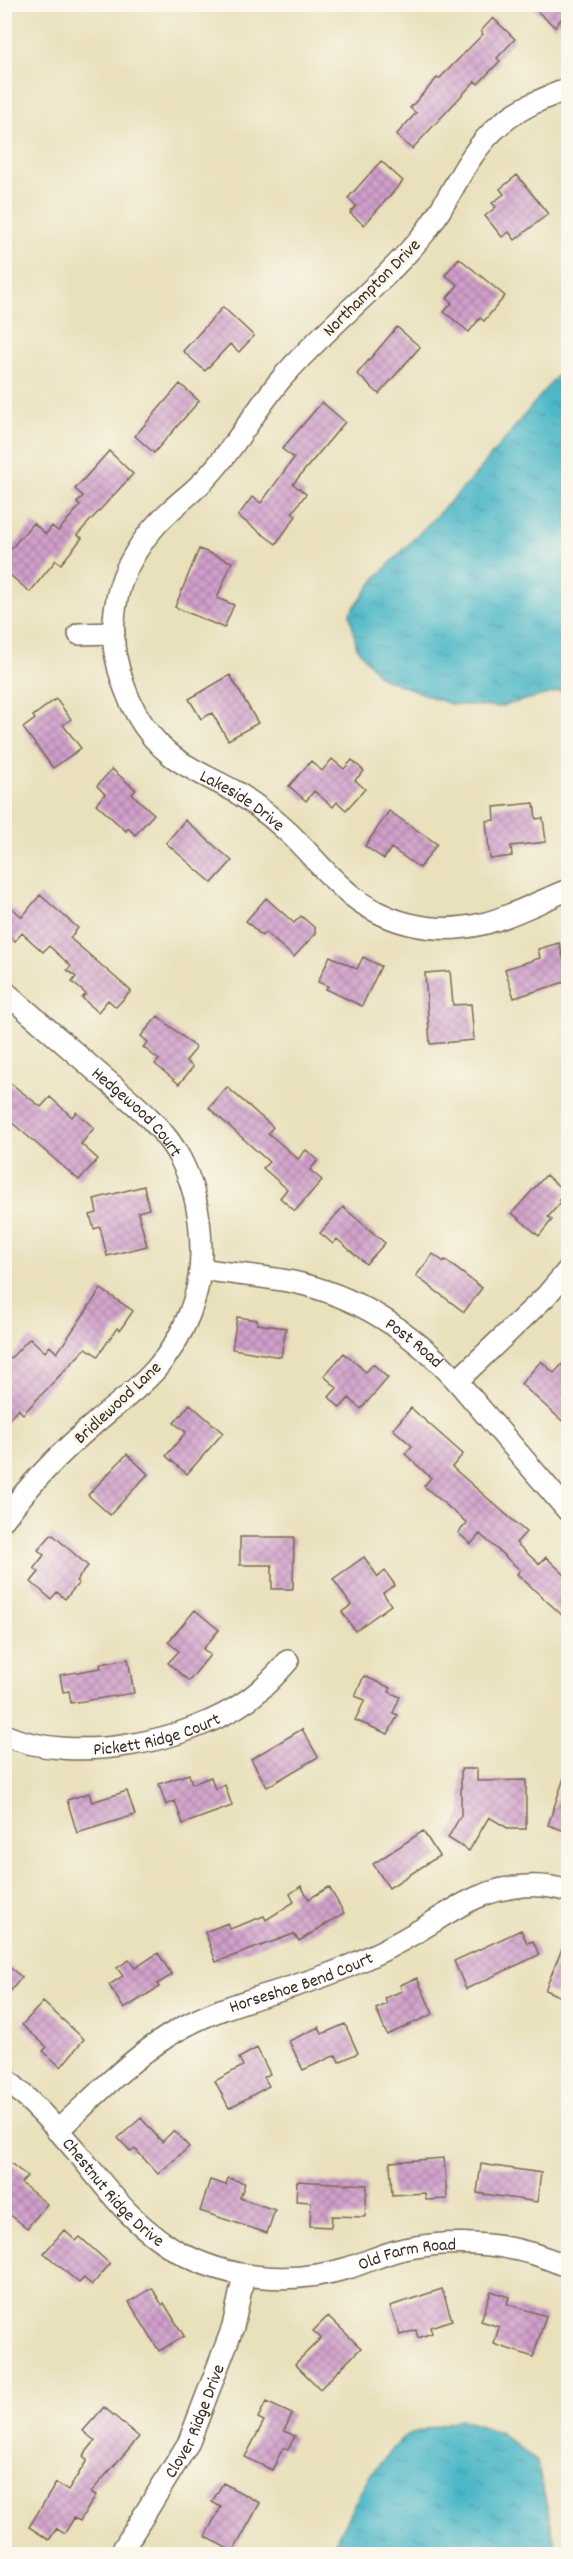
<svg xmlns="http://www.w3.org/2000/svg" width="573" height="2559" font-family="Dekko,sans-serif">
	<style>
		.water { fill: url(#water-ripples); stroke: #437072; stroke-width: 1.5 }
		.building { fill: url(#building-cross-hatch) }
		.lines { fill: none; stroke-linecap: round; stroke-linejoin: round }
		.street-casing { stroke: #786a55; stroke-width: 24 }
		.street { stroke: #fff; stroke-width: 21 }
		.labels { text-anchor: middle; stroke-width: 6; stroke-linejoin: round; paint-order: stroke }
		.street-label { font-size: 18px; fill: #3b2a1e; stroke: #fbf7ec }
	</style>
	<defs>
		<pattern id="water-ripples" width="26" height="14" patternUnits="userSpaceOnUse" patternTransform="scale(1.5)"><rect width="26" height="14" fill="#4bb7c7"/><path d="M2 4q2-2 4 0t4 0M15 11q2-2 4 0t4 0" fill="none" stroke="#4095a1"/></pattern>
		<pattern id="building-cross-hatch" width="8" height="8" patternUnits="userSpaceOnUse" patternTransform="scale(1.5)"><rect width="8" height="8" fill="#d09fcb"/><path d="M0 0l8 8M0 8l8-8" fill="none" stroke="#aa82a4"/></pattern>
	</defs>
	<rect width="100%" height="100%" fill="#fbf7ec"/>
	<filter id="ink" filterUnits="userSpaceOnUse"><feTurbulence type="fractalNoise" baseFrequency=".0167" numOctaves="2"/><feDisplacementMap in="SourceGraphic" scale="12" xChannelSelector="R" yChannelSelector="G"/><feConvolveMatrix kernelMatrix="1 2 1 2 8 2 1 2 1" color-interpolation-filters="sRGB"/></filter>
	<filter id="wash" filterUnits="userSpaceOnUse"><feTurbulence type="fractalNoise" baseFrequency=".008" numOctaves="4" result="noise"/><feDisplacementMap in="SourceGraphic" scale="24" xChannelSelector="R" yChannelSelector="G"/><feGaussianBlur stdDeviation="1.35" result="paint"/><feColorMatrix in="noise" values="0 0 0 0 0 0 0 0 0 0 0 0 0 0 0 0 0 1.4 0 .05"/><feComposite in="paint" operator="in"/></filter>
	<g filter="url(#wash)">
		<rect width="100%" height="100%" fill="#e9e0bc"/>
		<!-- water -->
		<path class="water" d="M568,362V689L498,707L450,704L380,677L357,648L350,613L376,578L473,478Z
			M460,2419L499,2432L537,2462L555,2543L561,2554H329L369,2476L406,2435Z"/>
		<g id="blocks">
			<!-- building -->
			<path class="building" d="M529,4H568V11L555,27Z
				M493,18L515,39L497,58L500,61L478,84L475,81L412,149L396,135L416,113L410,108L437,78L439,79L483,34L481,31Z
				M381,161L403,181L364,225L350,213L356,206L348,198Z
				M517,175L548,214L515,240L509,232L502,237L485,216L496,207L492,203L504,194L500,189Z
				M459,258L505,296L484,321L480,318L469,332L444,312L452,303L447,298L458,285L445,275Z
				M223,307L254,336L239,352L230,344L205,371L183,351Z
				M397,327L420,347L379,394L357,374Z
				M180,384L199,401L154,453L135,436Z
				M322,402L345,422L293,484L306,494L292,513L296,516L276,544L238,516L252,497L261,503L294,458L282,449Z
				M109,451L133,474L77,535L82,538L61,564L56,560L30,592L4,570V557L33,523L46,534L52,526L58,531L80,506L77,503L83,496L75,489Z
				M199,549L232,562L217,598L234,605L224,628L175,607Z
				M230,675L258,723L228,740L212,713L201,719L189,699Z
				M56,699L71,719L63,725L81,748L53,768L23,728L35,719L33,716Z
				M332,759L344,769L352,760L364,771L355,780L365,789L346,810L337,802L333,807L314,791L306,801L289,786L311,761L322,771Z
				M112,769L136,790L132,794L154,814L135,835L128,828L126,831L96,804L105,794L97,786Z
				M534,803L536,819L543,818L546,842L511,846L512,856L490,859L486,821L495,820L494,807Z
				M389,811L437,844L420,868L391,848L384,859L365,846Z
				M185,820L232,861L212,883L166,843Z
				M40,895L78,928L70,938L131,991L116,1007L108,1000L98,1012L82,998L86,994L72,982L76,977L67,970L71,966L49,946L43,952L22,933L15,941L4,932V916L12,908L22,917Z
				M266,898L294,923L301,916L315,928V934L294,957L265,932L262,936L246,921Z
				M559,943L568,973V981L514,998L505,969L540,958L538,949Z
				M330,956L357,969L363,957L381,966L362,1006L326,989L328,986L318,982Z
				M450,971L453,1005L471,1004L474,1040L430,1044L425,973Z
				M158,1016L196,1048L186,1061L193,1067L179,1084L155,1064L159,1060L143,1047L148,1042L141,1036Z
				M4,1078L41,1107L50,1097L72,1117L76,1112L94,1128L81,1144L98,1159L79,1180L4,1116Z
				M227,1087L273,1127L268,1133L298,1159L306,1150L318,1160L310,1170L322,1180L295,1211L280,1198L287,1189L263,1168L269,1162L209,1108Z
				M546,1175L566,1193L559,1200L561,1202L548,1217L552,1220L539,1236L512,1213Z
				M144,1186L149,1209L138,1212L147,1246L107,1256L100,1227L94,1229L90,1215L97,1213L94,1199Z
				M343,1207L385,1243L366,1264L337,1239L333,1244L320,1233Z
				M433,1254L444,1262L445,1260L482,1288L464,1312L416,1276Z
				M101,1289L133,1311L120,1330L117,1328L98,1356L86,1348L23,1414L18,1409L4,1424V1365L30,1338L45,1352L50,1346L57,1353Z
				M237,1317L257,1320V1324L286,1328L281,1357L232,1349Z
				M344,1353L366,1372L373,1364L388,1378L361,1409L349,1398L340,1408L329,1397L337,1388L324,1376Z
				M568,1358V1426L521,1384L541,1361L554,1373Z
				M190,1404L223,1433L187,1474L166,1456L186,1432L174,1423Z
				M411,1408L463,1454L452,1467L526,1532L516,1543L539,1564L546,1557L568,1578V1608L562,1615L517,1574L520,1570L480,1534L471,1544L458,1533L467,1523L424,1486L431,1478L405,1454L412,1446L393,1429Z
				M127,1454L148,1474L110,1515L88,1495Z
				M52,1534L88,1566L76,1581L79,1583L65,1599L57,1592L51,1599L31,1582L39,1572L34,1568L44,1555L38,1550Z
				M240,1537H294L293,1589H272V1565H240Z
				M364,1557L378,1577L385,1571L395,1585L383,1593L391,1605L355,1631L342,1612L351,1605L333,1579Z
				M195,1610L219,1630L203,1649L210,1655L189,1681L168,1663L179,1651L168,1642Z
				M128,1659L134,1693L71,1703L69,1691L63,1692L60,1675L101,1668L100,1664Z
				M364,1676L391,1688L389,1692L400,1697L393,1713L398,1715L388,1734L355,1720L365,1700L355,1696Z
				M302,1729L318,1757L267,1787L251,1759Z
				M461,1769H477V1781L526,1780V1829H509L489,1817L469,1851L448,1838L461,1815Z
				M566,1772H568V1832L548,1825Z
				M189,1774L192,1784L211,1777L215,1789L225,1785L232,1806L183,1824L175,1801L166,1805L159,1784Z
				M127,1791L135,1815L77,1833L67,1800L89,1793L92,1802Z
				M423,1831L439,1856L389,1888L373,1864Z
				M301,1886L309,1899L329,1887L344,1913L299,1941L294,1934L216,1962L205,1932L228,1923L230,1929L264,1916L266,1920L294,1902L290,1894Z
				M521,1930L527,1943L533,1941L539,1955L466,1989L454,1961Z
				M568,1934V2000L545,1990Z
				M158,1953L172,1975L157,1984L159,1987L124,2009L109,1985L123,1976L117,1968L129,1960L135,1968Z
				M4,1963L22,1977L4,1999Z
				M417,1978L433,2014L387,2035L376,2009L387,2004L385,1998L402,1991L400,1985Z
				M43,2002L84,2039L61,2067L43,2051L47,2047L22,2025Z
				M345,2024L358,2053L339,2062L336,2055L303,2070L289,2041L319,2027L322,2034Z
				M257,2048L270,2074L264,2077L269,2086L229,2108L215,2081L243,2066L239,2058Z
				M141,2118L162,2142L174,2130L189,2147L158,2174L135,2149L131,2152L118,2138Z
				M4,2158L27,2176L21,2183L47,2204L27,2228L4,2210Z
				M444,2158L447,2199L426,2200L425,2193L392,2195L390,2162Z
				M481,2164L541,2173L537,2202L477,2193Z
				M228,2178L245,2183L240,2198L275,2210L267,2233L200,2211L210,2180L226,2185Z
				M297,2181L367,2185L365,2217L332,2216L331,2227L310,2226L311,2202L296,2201Z
				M64,2230L76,2241L80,2237L110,2264L92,2285L84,2278L79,2283L44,2253Z
				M152,2288L162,2305L164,2303L184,2336L159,2351L129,2302Z
				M442,2289L452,2320L430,2327L432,2333L418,2338L416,2330L400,2335L390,2306Z
				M491,2291L509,2297L507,2304L546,2316L533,2357L494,2344L499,2327L481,2321Z
				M328,2316L361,2348L320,2389L295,2364L321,2338L313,2331Z
				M266,2402L292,2414L284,2431L295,2436L288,2450L283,2448L272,2470L245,2457L264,2421L258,2418Z
				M104,2407L139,2437L91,2492L96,2495L80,2521L74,2518L65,2533L57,2528L49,2540L29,2527L56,2483L68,2491L87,2460L83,2456L95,2441L83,2431Z
				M223,2483L260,2503L233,2552L205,2536L221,2507L212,2502Z"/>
		</g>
	</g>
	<g filter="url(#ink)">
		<use href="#blocks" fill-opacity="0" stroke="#786a55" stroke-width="1.5"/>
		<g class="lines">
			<!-- street casing -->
			<g class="street-casing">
				<g id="street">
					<path id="s1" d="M568,89C541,99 514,110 493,131C462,161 450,202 423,235C380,287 326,327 282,378C256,409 237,444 210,474C198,488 184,498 171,510C153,526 138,546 127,568C115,593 111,627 115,653C123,693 140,731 172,756C192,771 215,780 236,792C255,804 273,818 289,833C308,851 325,873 345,890C382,923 433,936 482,924C509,918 542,900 568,890"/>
					<path d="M79,634L114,633"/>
					<path id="s2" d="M4,991C35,1018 66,1045 97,1072C127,1098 163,1124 181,1160C196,1189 201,1221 201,1253C201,1295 184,1337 156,1369C138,1390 115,1405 95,1423C62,1451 30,1484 4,1519"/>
					<path id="s3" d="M201,1269C232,1274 263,1276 293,1282C359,1296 412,1332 457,1381L568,1511"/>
					<path d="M457,1381L546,1296L568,1270"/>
					<path id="s4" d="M4,1735C74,1765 188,1743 249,1699C264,1688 276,1675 288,1661"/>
					<path id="s5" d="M4,2077C30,2100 55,2126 77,2152C109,2191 132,2225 177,2251C228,2280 292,2285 348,2268C367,2262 385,2253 404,2249C459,2238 517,2243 568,2267"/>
					<path id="s6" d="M57,2131C93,2098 127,2062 168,2036C221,2002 285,1993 342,1969C369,1958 395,1945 420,1930C440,1918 461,1903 483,1895C510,1885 542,1882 568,1891"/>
					<path id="s7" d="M120,2554L189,2442L233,2327L244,2275"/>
				</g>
			</g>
			<!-- street -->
			<use href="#street" class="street"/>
		</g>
	</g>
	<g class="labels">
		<!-- street labels -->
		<g class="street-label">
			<text transform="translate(371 287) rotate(-45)" y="6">Northampton Drive</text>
			<text dy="6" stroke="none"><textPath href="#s1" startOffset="950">Lakeside Drive</textPath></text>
			<text dy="6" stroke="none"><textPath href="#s2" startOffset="180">Hedgewood Court</textPath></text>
			<text dy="6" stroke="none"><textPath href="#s3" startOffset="230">Post Road</textPath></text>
			<text transform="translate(117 1402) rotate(-43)" y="6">Bridlewood Lane</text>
			<text dy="6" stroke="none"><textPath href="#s4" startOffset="156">Pickett Ridge Court</textPath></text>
			<text dy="6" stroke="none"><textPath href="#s6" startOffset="290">Horseshoe Bend Court</textPath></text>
			<text dy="6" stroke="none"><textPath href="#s5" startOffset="159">Chestnut Ridge Drive</textPath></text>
			<text dy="6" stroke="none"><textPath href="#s5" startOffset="484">Old Farm Road</textPath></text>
			<text dy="6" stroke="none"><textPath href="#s7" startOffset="153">Clover Ridge Drive</textPath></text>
		</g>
	</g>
	<!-- margin -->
	<rect width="573" height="2559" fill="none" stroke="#fbf7ec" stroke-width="24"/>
</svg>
